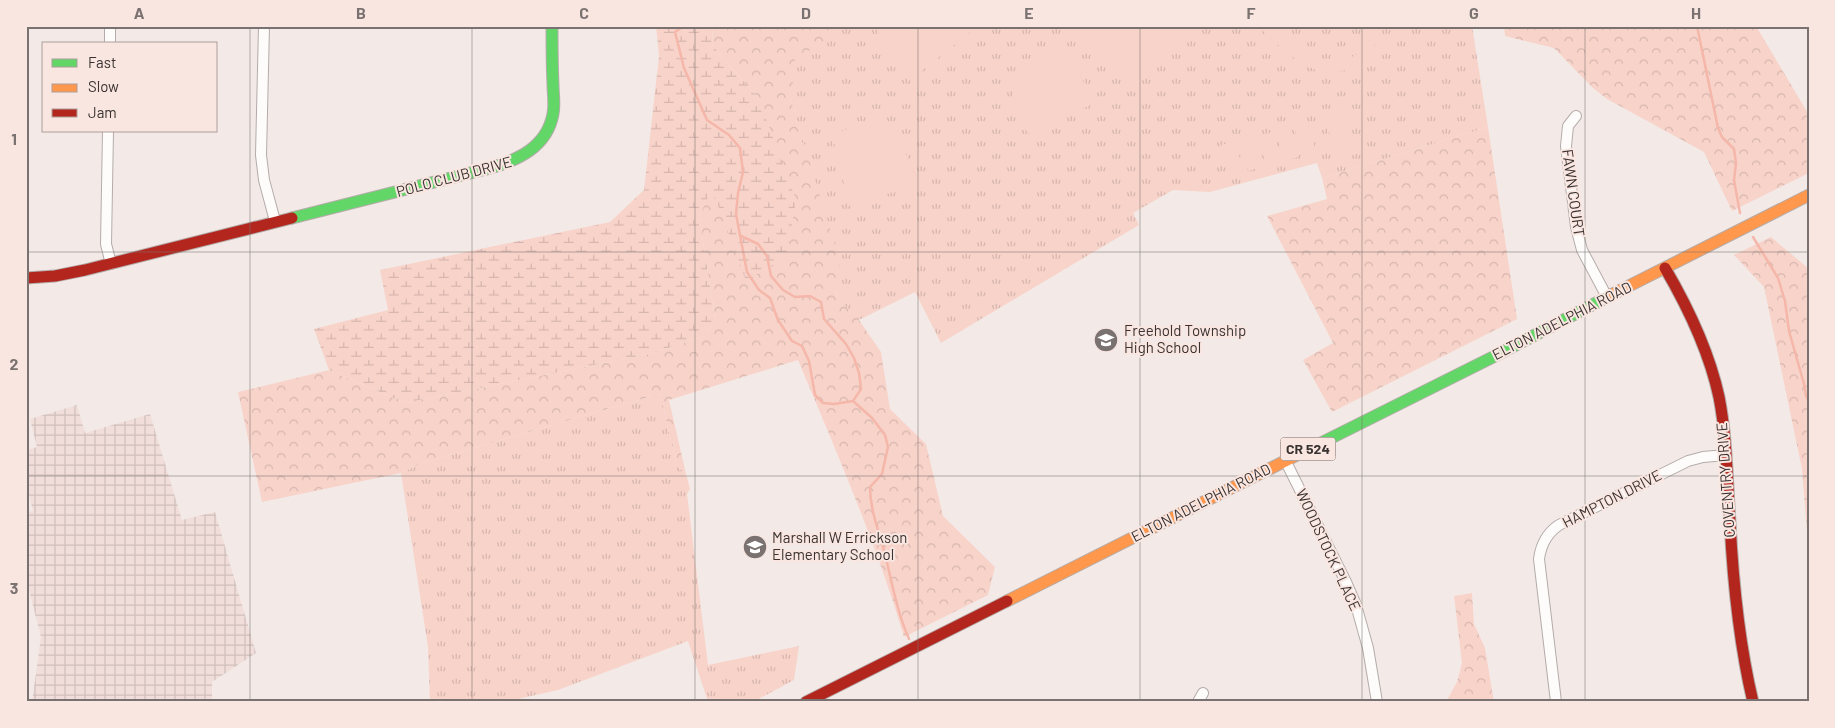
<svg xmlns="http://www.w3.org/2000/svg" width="1835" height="728" font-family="Barlow,sans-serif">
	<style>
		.industrial { fill: url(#industrial-grid) }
		.forest { fill: url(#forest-crowns) }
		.wetland { fill: url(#wetland-marsh) }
		.park { fill: url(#park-tufts) }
		.pitch { fill: #f8d3ca }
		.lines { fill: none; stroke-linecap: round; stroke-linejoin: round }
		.stream { stroke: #f4b7a9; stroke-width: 2.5 }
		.street-casing { stroke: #b4acaa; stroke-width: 12 }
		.fast-casing { stroke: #b4acaa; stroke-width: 13 }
		.slow-casing { stroke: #b4acaa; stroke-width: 13 }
		.jam-casing { stroke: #b4acaa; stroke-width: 13 }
		.street { stroke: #fdfcfb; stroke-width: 10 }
		.fast { stroke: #63d668; stroke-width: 11 }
		.slow { stroke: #ff974d; stroke-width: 11 }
		.jam { stroke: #b3261e; stroke-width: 11 }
		.grid { fill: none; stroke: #7a7270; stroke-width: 1; stroke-opacity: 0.55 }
		.labels { text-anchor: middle; stroke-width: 4; stroke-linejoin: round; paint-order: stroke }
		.shield { fill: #f9e6e1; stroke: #736865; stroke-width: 1 }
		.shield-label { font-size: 14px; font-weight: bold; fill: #393230 }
		.street-label { font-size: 15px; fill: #393230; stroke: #f9e6e1 }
		.poi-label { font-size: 15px; fill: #393230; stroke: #f9e6e1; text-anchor: start }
		.neatline { fill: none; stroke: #7a7270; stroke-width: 2 }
		.grid-label { font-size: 16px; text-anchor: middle; font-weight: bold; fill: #7a7270 }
	</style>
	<defs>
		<pattern id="industrial-grid" width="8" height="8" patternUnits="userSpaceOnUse" patternTransform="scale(1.25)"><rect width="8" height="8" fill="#f1deda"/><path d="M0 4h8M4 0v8" fill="none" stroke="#cfbfbb"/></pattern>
		<pattern id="forest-crowns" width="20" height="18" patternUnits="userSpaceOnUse" patternTransform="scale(1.25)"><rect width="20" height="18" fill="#f8d3ca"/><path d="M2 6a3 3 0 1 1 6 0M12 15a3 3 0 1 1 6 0" fill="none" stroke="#d5b6ae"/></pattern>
		<pattern id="wetland-marsh" width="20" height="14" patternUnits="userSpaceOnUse" patternTransform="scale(1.25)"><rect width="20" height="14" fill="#f8d3ca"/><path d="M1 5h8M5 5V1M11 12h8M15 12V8" fill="none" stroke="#d5b6ae"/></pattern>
		<pattern id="park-tufts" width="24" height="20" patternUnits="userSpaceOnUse" patternTransform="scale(1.25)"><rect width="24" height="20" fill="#f8d3ca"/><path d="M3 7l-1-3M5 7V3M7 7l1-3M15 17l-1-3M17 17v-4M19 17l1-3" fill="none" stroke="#d5b6ae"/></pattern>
	</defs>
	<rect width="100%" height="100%" fill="#f3eae7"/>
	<!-- industrial -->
	<path class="industrial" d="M77,405L85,433L150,414L182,520L215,512L256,653L212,682V702H32L41,637L26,579V513L33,511L26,483V450L37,447L30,419Z"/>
	<!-- forest -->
	<path class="forest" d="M713,26H830L838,34L791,100L841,262L836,296L859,320L881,352L890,409L926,444L943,516L995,567L988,595L904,637C876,542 836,451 798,360L669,400L686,474L677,466L660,394L422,463L401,473L262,502L238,392L329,370L405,403L649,354L705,336L715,318L699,216L712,188L759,99L712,45Z
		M1504,26H1756L1809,115V173L1732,211L1704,152L1607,99L1593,88L1554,48L1505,36Z
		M1488,127L1517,319L1332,412L1303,360L1333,343L1267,216L1327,199L1322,178Z
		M1771,237L1809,269V557L1802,469L1764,287L1734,255Z
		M1472,593L1474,624L1485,648L1494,702H1446L1457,682L1462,663L1454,596Z"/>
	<!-- wetland -->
	<path class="wetland" d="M656,26H713L712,45L759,99L796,200L787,256L746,281L712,189L699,216L715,318L705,336L649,354L405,403L329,370L314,329L388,310L380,270L610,222L644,190L659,56Z"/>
	<!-- park -->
	<path class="park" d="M830,26H1472L1488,127L1322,178L1317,163L1210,192L1173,190L1133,213L1139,225L941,343L915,292L859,320L836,297L840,262L791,100L795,59L838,34Z
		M660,394L677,466L686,474L690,489L687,494L708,665L799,646L794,680L753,702H708L688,641L558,690L505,702H430L428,647L401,473L422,463Z"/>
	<!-- pitch -->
	<path class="pitch" d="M874,26H978L909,81Z
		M1067,26H1190L1192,29L1133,90Z
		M1257,26C1261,26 1268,25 1272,28C1298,43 1319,82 1355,55C1365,48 1370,38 1372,26H1381C1379,41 1371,54 1360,62C1319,91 1286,51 1257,26Z
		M1060,39L1095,103L1028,134L1014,107L1012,92L1016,78L1034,55Z
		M1346,114L1349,127L1328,133L1325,120Z
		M1308,122L1316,152L1302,156L1294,126Z
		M861,125C899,129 907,152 918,184L849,206L832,134Z
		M1290,127L1298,157L1284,161L1276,131Z
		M1350,128L1357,154L1336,160L1328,134Z
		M1272,132L1280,162L1266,166L1258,136Z
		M1254,137L1262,167L1248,171L1240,141Z
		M1235,142L1244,172L1229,175L1221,145Z"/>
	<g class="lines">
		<!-- stream -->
		<path class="stream" d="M684,26L675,32L684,68L707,120L729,135L740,148L743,172L738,193L736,214L747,272L759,290L770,298L778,320L792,341L802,346L809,361L815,395L823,403L834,404L853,401L861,389L859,373L854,358L846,344L824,319L821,302L810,296L795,297L783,290L771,276L767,256L758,244L741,236
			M1697,26L1718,128L1722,137L1734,149L1736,163L1734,180L1740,213
			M1753,237L1778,278L1785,301L1789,331L1804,384L1806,396L1809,401
			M853,401L872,418L885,435L888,447L882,474L870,487C870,510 879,531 885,554C892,583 897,612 909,639"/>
		<!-- street casing -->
		<g class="street-casing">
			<path id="street" d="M264,26L261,155L264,180L275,221
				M110,44V26
				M1576,116L1568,126L1566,146L1576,227L1582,250L1607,297
				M108,131L106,244L111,264
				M1285,460L1346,582L1356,605L1368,648L1377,702
				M1198,702L1203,693
				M1556,702L1539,559C1541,544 1547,533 1559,525L1688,461L1703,457L1726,455"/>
		</g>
		<!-- fast casing -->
		<g class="fast-casing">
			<path id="fast" d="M292,218L490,168C518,160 547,147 553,114C555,105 553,93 553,84C552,64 552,45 552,26
				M1299,454L1497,355L1613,294"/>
		</g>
		<!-- slow casing -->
		<g class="slow-casing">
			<path id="slow" d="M1613,294L1809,195
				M1007,601L1299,454"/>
		</g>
		<!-- jam casing -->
		<g class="jam-casing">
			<path id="jam" d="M1665,268C1689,309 1709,351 1719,397C1727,438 1727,480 1730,522C1733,583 1739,643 1753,702
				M26,278L55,276L85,270L292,218
				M806,702L1007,601"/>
		</g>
		<!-- street -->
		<use href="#street" class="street"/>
		<!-- fast -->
		<use href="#fast" class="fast"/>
		<!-- slow -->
		<use href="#slow" class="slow"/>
		<!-- jam -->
		<use href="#jam" class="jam"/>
	</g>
	<!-- grid -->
	<path class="grid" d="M250,26V702M472,26V702M695,26V702M918,26V702M1140,26V702M1362,26V702M1585,26V702M26,252H1809M26,476H1809"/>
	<!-- icons -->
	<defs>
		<g id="school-disc" transform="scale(1.25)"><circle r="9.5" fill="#7a7270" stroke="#f9e6e1"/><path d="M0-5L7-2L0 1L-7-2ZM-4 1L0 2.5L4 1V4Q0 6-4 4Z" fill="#fff"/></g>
	</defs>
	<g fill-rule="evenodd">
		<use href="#school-disc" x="1106" y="340"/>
		<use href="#school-disc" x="755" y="547"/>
	</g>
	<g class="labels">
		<!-- shield labels -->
		<rect class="shield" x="1280.5" y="437.5" width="55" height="23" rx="4"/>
		<g class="shield-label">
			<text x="1308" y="454">CR 524</text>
		</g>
		<!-- street labels -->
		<g class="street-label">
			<text transform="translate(454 177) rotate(-15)" y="5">POLO CLUB DRIVE</text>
			<text transform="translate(1573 193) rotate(82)" y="5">FAWN COURT</text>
			<text transform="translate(1562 321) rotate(-27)" y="5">ELTON ADELPHIA ROAD</text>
			<text transform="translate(1726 480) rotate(-94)" y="5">COVENTRY DRIVE</text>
			<text transform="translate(1612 499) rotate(-27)" y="5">HAMPTON DRIVE</text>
			<text transform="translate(1201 503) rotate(-27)" y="5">ELTON ADELPHIA ROAD</text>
			<text transform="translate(1328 550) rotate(65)" y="5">WOODSTOCK PLACE</text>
		</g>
		<!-- poi labels -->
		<g class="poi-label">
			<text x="1124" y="336">Freehold Township<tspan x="1124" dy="17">High School</tspan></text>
			<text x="772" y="543">Marshall W Errickson<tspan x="772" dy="17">Elementary School</tspan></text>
		</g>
	</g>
	<!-- border -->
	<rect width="1835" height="728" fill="none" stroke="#f9e6e1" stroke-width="55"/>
	<!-- legend -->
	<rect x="42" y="42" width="175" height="90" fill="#f9e6e1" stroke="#ac9e9a"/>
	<rect x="52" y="59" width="25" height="8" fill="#63d668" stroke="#ac9e9a"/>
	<text x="88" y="68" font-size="15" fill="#393230">Fast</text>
	<rect x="52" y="84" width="25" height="8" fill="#ff974d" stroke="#ac9e9a"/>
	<text x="88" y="92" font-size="15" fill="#393230">Slow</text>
	<rect x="52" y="109" width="25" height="8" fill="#b3261e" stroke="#ac9e9a"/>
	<text x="88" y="118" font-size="15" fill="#393230">Jam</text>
	<rect x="28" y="28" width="1780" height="672" class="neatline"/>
	<g class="grid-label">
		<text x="139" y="19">A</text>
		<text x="361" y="19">B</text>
		<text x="584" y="19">C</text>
		<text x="806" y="19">D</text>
		<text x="1029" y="19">E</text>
		<text x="1251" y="19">F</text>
		<text x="1474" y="19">G</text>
		<text x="1696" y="19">H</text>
		<text x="14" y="145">1</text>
		<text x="14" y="370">2</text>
		<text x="14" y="594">3</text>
	</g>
</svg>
